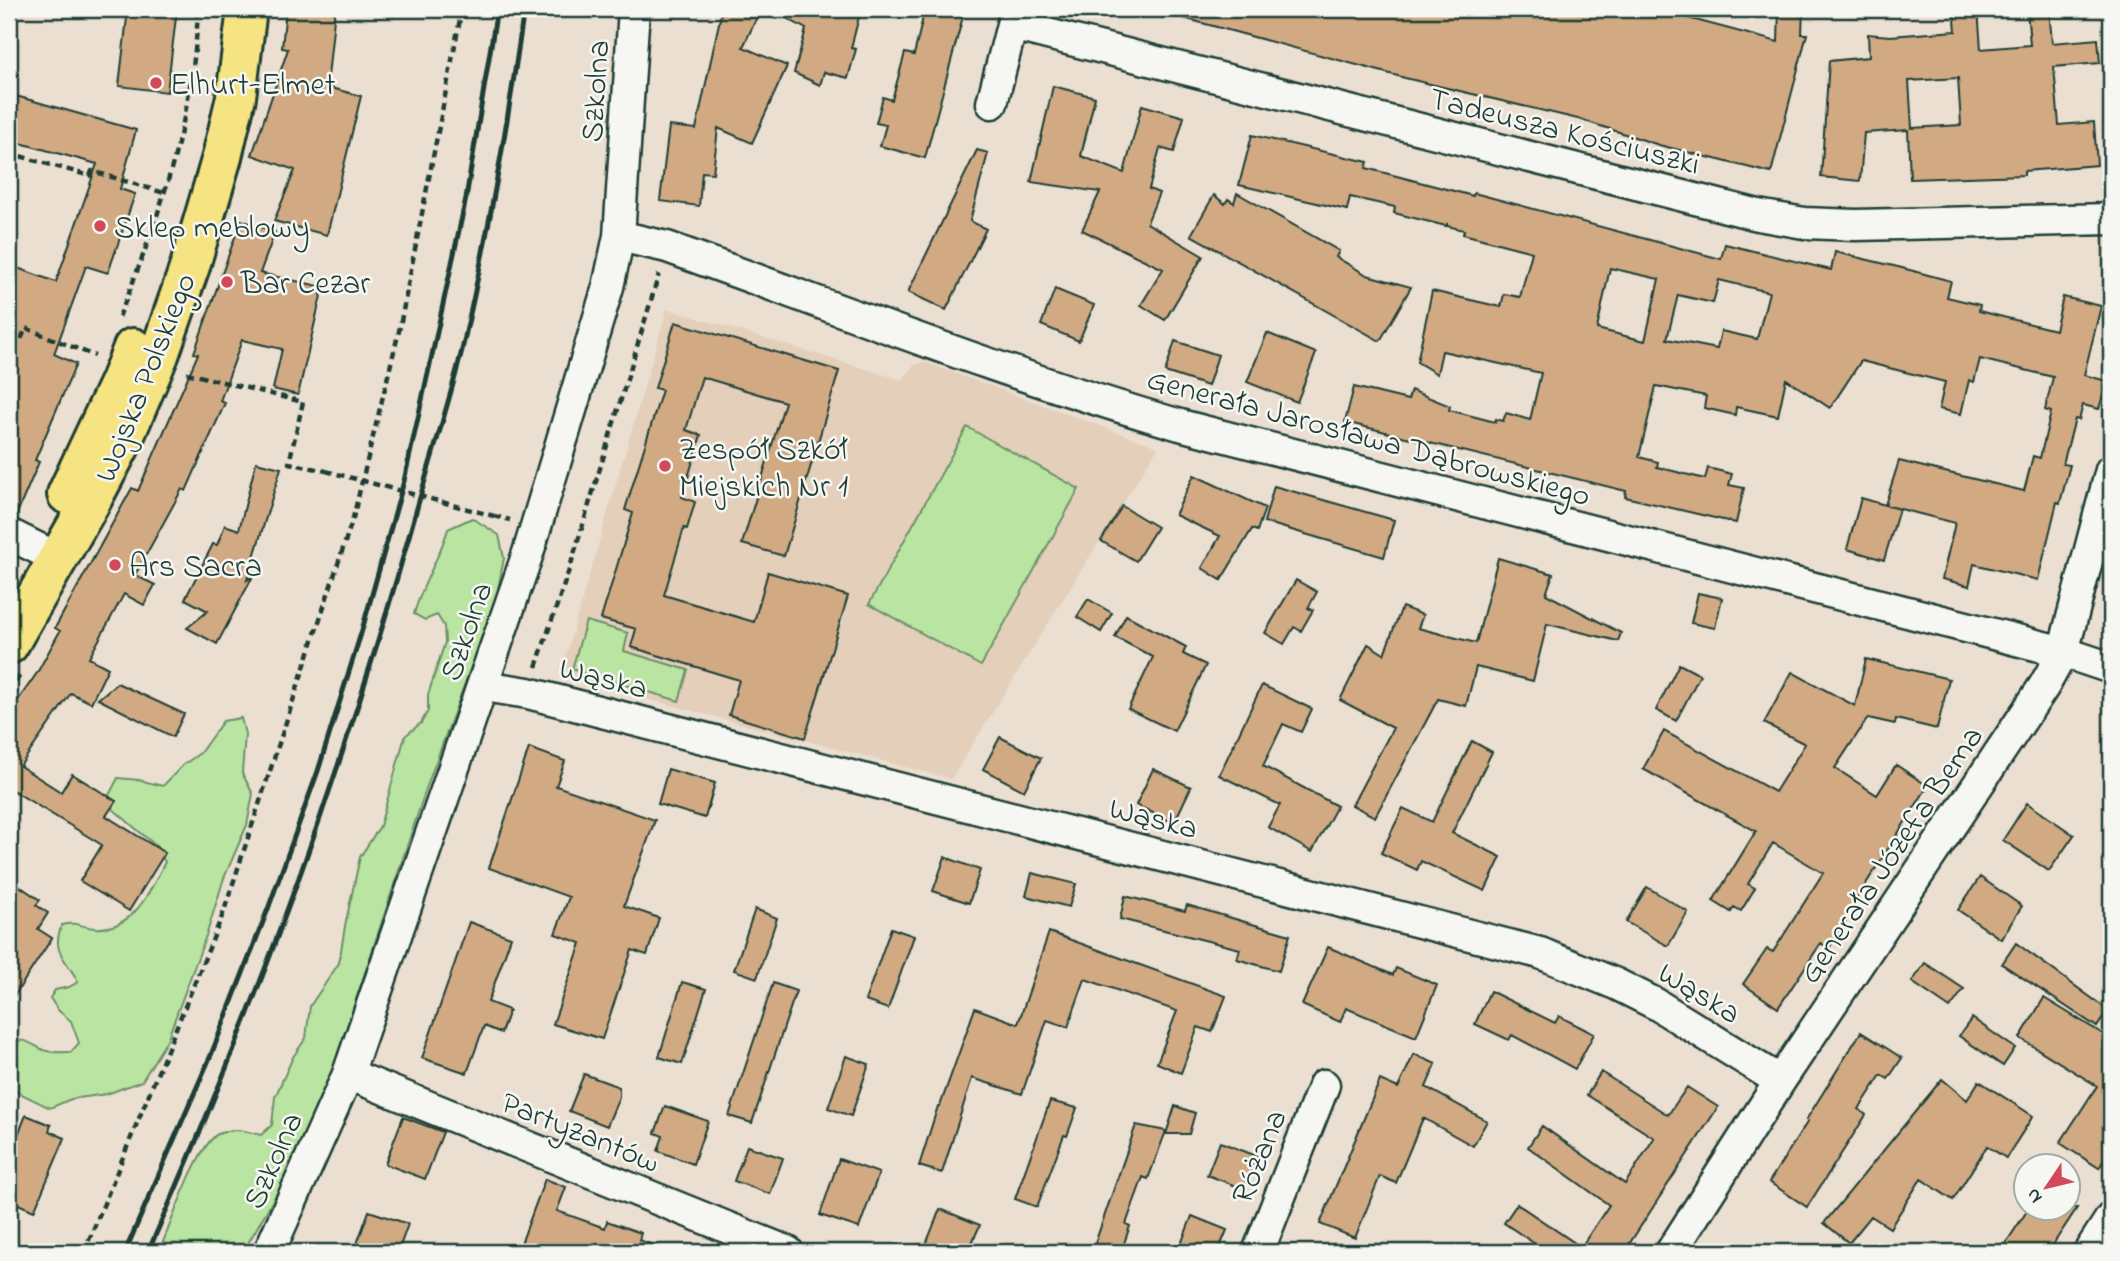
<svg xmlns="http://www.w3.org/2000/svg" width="2120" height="1261" font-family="'Indie Flower',sans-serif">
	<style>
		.built { fill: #e3cfba }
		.green { fill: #bae4a1; stroke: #6c906a; stroke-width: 2 }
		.building { fill: #d1aa83; stroke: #1f3d34; stroke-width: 2; fill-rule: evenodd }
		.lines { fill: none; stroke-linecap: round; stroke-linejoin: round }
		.minor-casing { stroke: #1f3d34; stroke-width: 35 }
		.primary-casing { stroke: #1f3d34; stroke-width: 44 }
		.path { stroke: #1f3d34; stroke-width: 4.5; stroke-dasharray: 7 5; stroke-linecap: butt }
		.minor { stroke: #f6f6f2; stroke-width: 30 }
		.primary { stroke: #f6e381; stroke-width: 38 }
		.rail { stroke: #1f3d34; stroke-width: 5 }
		.path-bridge { stroke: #1f3d34; stroke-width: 4.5; stroke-dasharray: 7 5; stroke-linecap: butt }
		.poi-dot { fill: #d1495b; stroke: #f6f6f2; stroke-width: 2.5 }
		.labels { text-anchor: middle; stroke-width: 5; stroke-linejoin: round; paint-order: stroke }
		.poi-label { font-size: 32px; fill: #1f3d34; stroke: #f6f6f2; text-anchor: start }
		.street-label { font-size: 32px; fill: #1f3d34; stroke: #f6f6f2 }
	</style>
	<rect width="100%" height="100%" fill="#ebdfd1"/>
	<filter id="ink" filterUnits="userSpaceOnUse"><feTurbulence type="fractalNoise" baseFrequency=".0143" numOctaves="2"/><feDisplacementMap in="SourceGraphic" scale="14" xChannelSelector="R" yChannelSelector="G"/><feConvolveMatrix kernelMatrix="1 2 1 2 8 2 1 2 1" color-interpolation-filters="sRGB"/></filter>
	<g filter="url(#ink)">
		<!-- built -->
		<path class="built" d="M667,309L902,380L914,365L924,362L1158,447L951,779L560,676Z"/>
		<!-- green -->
		<path class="green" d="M967,427L1079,489L981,666L869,604Z
			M472,518L499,535L504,558L496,599L427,786L323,1099L281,1186L243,1252H159C170,1227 197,1145 218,1134C234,1127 245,1131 261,1135L272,1125L275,1097L293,1057L306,1038L310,1006L339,963L345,926L360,857L380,826L405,736L421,723L428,711V695L445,642L444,626L437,615L425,620L414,614C422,584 439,559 448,529Z
			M586,621L628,633L624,651L688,670L679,701L572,669Z
			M241,718L245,734L242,773L253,794L247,825L224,878L207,933L167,1040L142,1081L107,1094L71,1099L50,1108L9,1088V1043C27,1035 34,1048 47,1051C54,1053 64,1052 71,1052L79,1043L71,1021L58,1010L50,998L55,990L69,987L78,982C67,959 50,952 62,925C77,921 81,927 94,928C134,931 150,891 165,862L157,847L113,809L109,795L118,778L139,780L163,786L183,765L200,753L223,721Z"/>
		<!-- building -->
		<path class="building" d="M128,9H177L167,92L119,86Z
			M286,9H335L327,87L361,96L327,235L274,221L295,170L252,155L288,49L282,48Z
			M722,9H761L743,47L787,66L752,143L718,128L713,173L702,172L699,206L660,201L669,126L696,129Z
			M770,9H861L851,48L856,49L848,78L824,72L820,85L794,73L806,29Z
			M925,9H965L925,158L880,146L886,125L876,123L883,97L892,100L905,53L914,55Z
			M1177,9H1321L1344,15L1346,9H1654L1778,42L1779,9H1803L1802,34H1807L1771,173L1659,145L1582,120L1405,78L1176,16Z
			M1954,9H1978L1981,49L2030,45L2027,9H2049L2052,43L2098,39L2100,63L2054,67L2059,125L2094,122L2097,165L2024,171V175L1910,179L1908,130L1864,133L1860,181L1821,177L1829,61L1869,57L1868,34L1890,36L1956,31ZM1958,78L1961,125L1912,128L1909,81Z
			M1053,86L1095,97L1081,156L1124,173L1142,105L1184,117L1174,152L1160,148L1149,189L1159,193L1147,223L1203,256L1165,320L1141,305L1163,269L1082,230L1100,192L1031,182Z
			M9,94L136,130L120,189L135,194L108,273L86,266L54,354L76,364L35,460L39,462L15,518L9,517V265L56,282L97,164L9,140Z
			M1252,135L1368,162L1366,168L1473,196L1474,193L1721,259L1725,244L1831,270L1835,252L1902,268L1951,281L1947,297L1980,305L1979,311L2055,330L2063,297L2101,306L2084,375L2107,381L2099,409L2083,405L2079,420L2075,419L2063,464L2070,465L2060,503L2057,502L2038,580L1974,564L1969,586L1942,579L1955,523L1885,505L1899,461L2024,491L2033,456L2040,458L2051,412L2045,410L2053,377L1980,359L1974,382L1969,380L1961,414L1939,409L1945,382L1861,361L1830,408L1786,379L1778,416L1736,407L1735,415L1704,408L1706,396L1656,386L1639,457L1658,462L1657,467L1705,479L1708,468L1732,474L1729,485L1744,488L1736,523L1625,497L1626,491L1345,422L1354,387L1408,400L1411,390L1450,406L1449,410L1495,422L1496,419L1503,421L1506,413L1530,420L1541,373L1442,351L1437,374L1417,362L1432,291L1501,307L1504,294L1520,297L1532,252L1463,234L1464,230L1447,226V223L1446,226L1394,213L1395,207L1350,197L1347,210L1239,185ZM1610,268L1659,279L1645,341L1597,329ZM1719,280L1769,292L1757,339L1721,331L1717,349L1667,339L1678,295L1713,303Z
			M977,150L988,153L970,221L986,229L946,310L908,292Z
			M1237,193L1339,251L1336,257L1367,275L1411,287L1380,341L1191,235L1214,195L1225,204L1228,199L1234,203Z
			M241,220L275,232L260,273L323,287L298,395L273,389L282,349L242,340L220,401L225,403L186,491L182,489L135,575L155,585L144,605L124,594L89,658L108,668L91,703L71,693L20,766L61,792L72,774L116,801L106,816L165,853L129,911L80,881L102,845L9,788V713L37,673L60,631L55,628L132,488L138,491L198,354L194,353Z
			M1055,289L1094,305L1079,341L1041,325Z
			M675,322L839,371L784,556L742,544L785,402L702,377L686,430L701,435L682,497L695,502L687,529L684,528L664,595L754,622L768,572L848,596L805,738L729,715L739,680L631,647L636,629L601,619L633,513L625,510L662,390L655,388Z
			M1267,333L1316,353L1297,402L1247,382Z
			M1175,341L1218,355L1208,386L1165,372Z
			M256,462L281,468L247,580L253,576L217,644L187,628L208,611L185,599L213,544L217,545L225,525L239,530Z
			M1194,475L1265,508L1257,531L1252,529L1221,580L1202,568L1220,536L1175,515Z
			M1274,486L1394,520L1384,557L1264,522Z
			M1861,498L1899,509L1884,560L1847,549Z
			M1122,506L1157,527L1136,561L1101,541Z
			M1498,558L1553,574L1546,594L1621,633L1618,641L1547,624L1533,681L1476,667L1466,706L1438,699L1375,817L1352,805L1393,728L1340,700L1368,644L1384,654L1402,607L1423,615L1418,628L1476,643Z
			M1296,580L1317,592L1308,608L1313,610L1301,631L1294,627L1284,644L1265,633Z
			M1698,593L1722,598L1715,628L1691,623Z
			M1088,599L1112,613L1101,632L1077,617Z
			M1126,615L1186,647L1183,654L1206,665L1174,731L1128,709L1153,657L1115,637Z
			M1866,659L1949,679L1937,729L1896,719L1895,724L1868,718L1835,768L1877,795L1896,765L1928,786L1848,912L1850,914L1829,948L1821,943L1778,1008L1743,984L1767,949L1773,952L1823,873L1773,843L1748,884L1755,888L1741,911L1734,907L1731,912L1713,901L1756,831L1643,769L1664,731L1775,792L1805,744L1764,723L1792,672L1855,706Z
			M1679,664L1700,675L1676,721L1656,710Z
			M117,683L184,714L173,737L98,699Z
			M1262,685L1312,709L1301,732L1283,724L1263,766L1337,806L1312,852L1268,827L1280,805L1219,775Z
			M1000,737L1041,758L1024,791L983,769Z
			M1472,741L1492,752L1452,833L1501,857L1485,891L1421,861L1417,870L1381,853L1403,808L1432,822Z
			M529,748L565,761L556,786L655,820L624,906L659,918L647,955L632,950L602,1039L553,1024L581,943L555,934L569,897L489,868Z
			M668,769L715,783L705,818L658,804Z
			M1153,769L1191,787L1174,823L1136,805Z
			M2027,803L2074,835L2049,871L2003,840Z
			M945,857L980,870L969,903L933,891Z
			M1032,873L1076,884L1069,907L1026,896Z
			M1980,877L2022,906L2001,939L1958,910Z
			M9,879L40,900L36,905L48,913L38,929L52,938L9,1004Z
			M1647,887L1688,912L1668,946L1626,922Z
			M1125,896L1185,911L1187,905L1290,935L1279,971L1237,959L1240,949L1120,919Z
			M755,909L777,918L757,978L734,970Z
			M469,922L511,937L488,1002L509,1010L501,1033L484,1026L467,1073L422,1058Z
			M891,928L914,936L888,1009L865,1001Z
			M1049,932L1226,996L1212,1032L1198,1027L1181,1073L1157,1063L1177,1011L1085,979L1068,1027L1047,1020L1022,1094L972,1078L942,1173L919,1166L938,1106H940L975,1008L1018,1024Z
			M2016,943L2108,1010L2097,1027L2002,964Z
			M1328,947L1393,975L1396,968L1437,985L1416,1037L1346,1008L1340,1022L1302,1005Z
			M1925,963L1964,989L1950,1008L1912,982Z
			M682,982L706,989L682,1064L659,1057Z
			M773,983L796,991L752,1123L729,1116Z
			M1490,991L1555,1023L1559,1016L1594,1034L1575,1069L1512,1035L1509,1040L1475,1024Z
			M2044,998L2111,1039V1149L2099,1168L2060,1143L2097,1086L2020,1038Z
			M1972,1018L2015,1048L2003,1066L1959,1036Z
			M1861,1032L1902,1058L1888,1079L1881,1075L1859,1109L1866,1115L1807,1207L1769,1182L1808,1121L1806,1120Z
			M1414,1054L1436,1064L1426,1087L1487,1121L1473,1146L1423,1118L1396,1183L1380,1176L1355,1238L1320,1224L1380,1080L1398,1088Z
			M846,1056L869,1064L851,1116L828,1108Z
			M1601,1072L1668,1115L1687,1087L1718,1107L1624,1252H1547L1504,1223L1517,1204L1581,1247L1609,1205L1528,1147L1542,1126L1625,1184L1654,1138L1587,1095Z
			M584,1074L619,1087V1097L607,1126L569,1111Z
			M1942,1079L1967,1100L1979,1081L2033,1116L2006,1158L1987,1146L1953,1200L1921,1179L1890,1228L1871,1216L1849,1243L1824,1223Z
			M1050,1101L1077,1108L1067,1136L1064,1135L1037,1207L1015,1199Z
			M665,1106L708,1121L693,1164L658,1151L663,1136L655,1133Z
			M1175,1106L1195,1113L1189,1134H1166Z
			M26,1115L51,1125L49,1131L65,1138L34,1211L9,1200V1157Z
			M403,1117L443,1132L425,1179L385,1164Z
			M1136,1125L1166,1131L1148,1179L1143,1177L1126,1224L1130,1226L1121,1252H1092Z
			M1220,1142L1257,1156L1244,1189L1207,1175Z
			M747,1146L783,1158L770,1194L734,1181Z
			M839,1159L879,1173L859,1228L820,1215Z
			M545,1179L566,1187L557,1211L605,1228L607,1221L641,1233L639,1240L664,1249L663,1252H518Z
			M2029,1208H2077L2048,1252H2000Z
			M940,1209L980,1225L968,1252H923Z
			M369,1211L408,1224L398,1252H354Z
			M1192,1216L1227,1230L1218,1252H1178Z"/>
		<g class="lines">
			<!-- minor casing -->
			<g class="minor-casing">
				<path id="minor" d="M1012,25L1758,215L1804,223L1856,225L2111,219
					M992,103L1016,9
					M619,236L667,247C837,308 1007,375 1180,425L2063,652L2111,668
					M9,534L59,559
					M484,686L528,693L1540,953L1616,984L1656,1004L1780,1081
					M348,1074L788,1252
					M269,1252L348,1074L528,553L608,287L619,236L634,9
					M1258,1252L1324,1085
					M1671,1252L1780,1081L2044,686L2063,652L2111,470
					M2089,1252L2111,1218"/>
			</g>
			<!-- primary casing -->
			<g class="primary-casing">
				<path id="primary" d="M67,494L120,381L133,348
					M9,644L91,501L122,442L159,355L190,266L222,157L236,97L247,9"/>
			</g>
			<!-- path -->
			<path class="path" d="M9,153L90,176L92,171L164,193
				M119,317C159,219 194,116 198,9
				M9,332L22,337L26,328L95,356
				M187,373L303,402L289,463L326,471
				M494,516L510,520
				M536,667L571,564L659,274
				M9,692L20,675
				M84,1252L223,914L353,518L399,331L462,9"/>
			<!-- minor -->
			<use href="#minor" class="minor"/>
			<!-- primary -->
			<use href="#primary" class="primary"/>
			<!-- rail -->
			<path class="rail" d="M125,1252L211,1055L268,909L318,771L362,630L404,481L434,346L466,198L497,9
				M148,1252C256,1010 346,763 417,508C432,455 449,403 462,350C488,237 508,123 524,9"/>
			<!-- path-bridge -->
			<path class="path-bridge" d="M326,471L494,516"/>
		</g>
	</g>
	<!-- markers -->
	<g class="poi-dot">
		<circle cx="156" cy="83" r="7"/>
		<circle cx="100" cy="226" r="7"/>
		<circle cx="227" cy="282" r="7"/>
		<circle cx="665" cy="466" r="7"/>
		<circle cx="115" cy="565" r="7"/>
	</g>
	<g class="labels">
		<!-- poi labels -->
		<g class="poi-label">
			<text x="170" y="94">Elhurt-Elmet</text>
			<text x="114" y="237">Sklep meblowy</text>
			<text x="241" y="293">Bar Cezar</text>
			<text x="679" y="459">Zespół Szkół<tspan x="679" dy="37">Miejskich Nr 1</tspan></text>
			<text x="129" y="576">Ars Sacra</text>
		</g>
		<!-- street labels -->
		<g class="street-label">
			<text transform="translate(594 91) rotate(-86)" y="11">Szkolna</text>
			<text transform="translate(1565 130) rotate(14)" y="11">Tadeusza Kościuszki</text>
			<text transform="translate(144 377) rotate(-68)" y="11">Wojska Polskiego</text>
			<text transform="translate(1369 436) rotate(15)" y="11">Generała Jarosława Dąbrowskiego</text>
			<text transform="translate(465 631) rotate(-71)" y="11">Szkolna</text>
			<text transform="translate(604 677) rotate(14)" y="11">Wąska</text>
			<text transform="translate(1154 817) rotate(14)" y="11">Wąska</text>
			<text transform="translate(1890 854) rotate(-56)" y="11">Generała Józefa Bema</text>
			<text transform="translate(1700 992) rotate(31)" y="11">Wąska</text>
			<text transform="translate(581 1131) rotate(22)" y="11">Partyzantów</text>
			<text transform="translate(1258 1156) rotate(-68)" y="11">Różana</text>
			<text transform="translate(272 1160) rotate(-66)" y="11">Szkolna</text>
		</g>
	</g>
	<!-- margin -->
	<rect width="2120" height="1261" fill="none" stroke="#f6f6f2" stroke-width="35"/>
	<rect x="18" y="18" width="2085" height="1226" fill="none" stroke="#1f3d34" stroke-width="2.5" filter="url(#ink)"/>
	<!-- north arrow -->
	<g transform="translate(2047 1187) rotate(235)"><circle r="33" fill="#f6f6f2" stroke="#a0aca6" stroke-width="2"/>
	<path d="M0-5L12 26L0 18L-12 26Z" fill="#d1495b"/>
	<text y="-10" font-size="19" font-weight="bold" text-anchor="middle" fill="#1f3d34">N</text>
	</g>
</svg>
